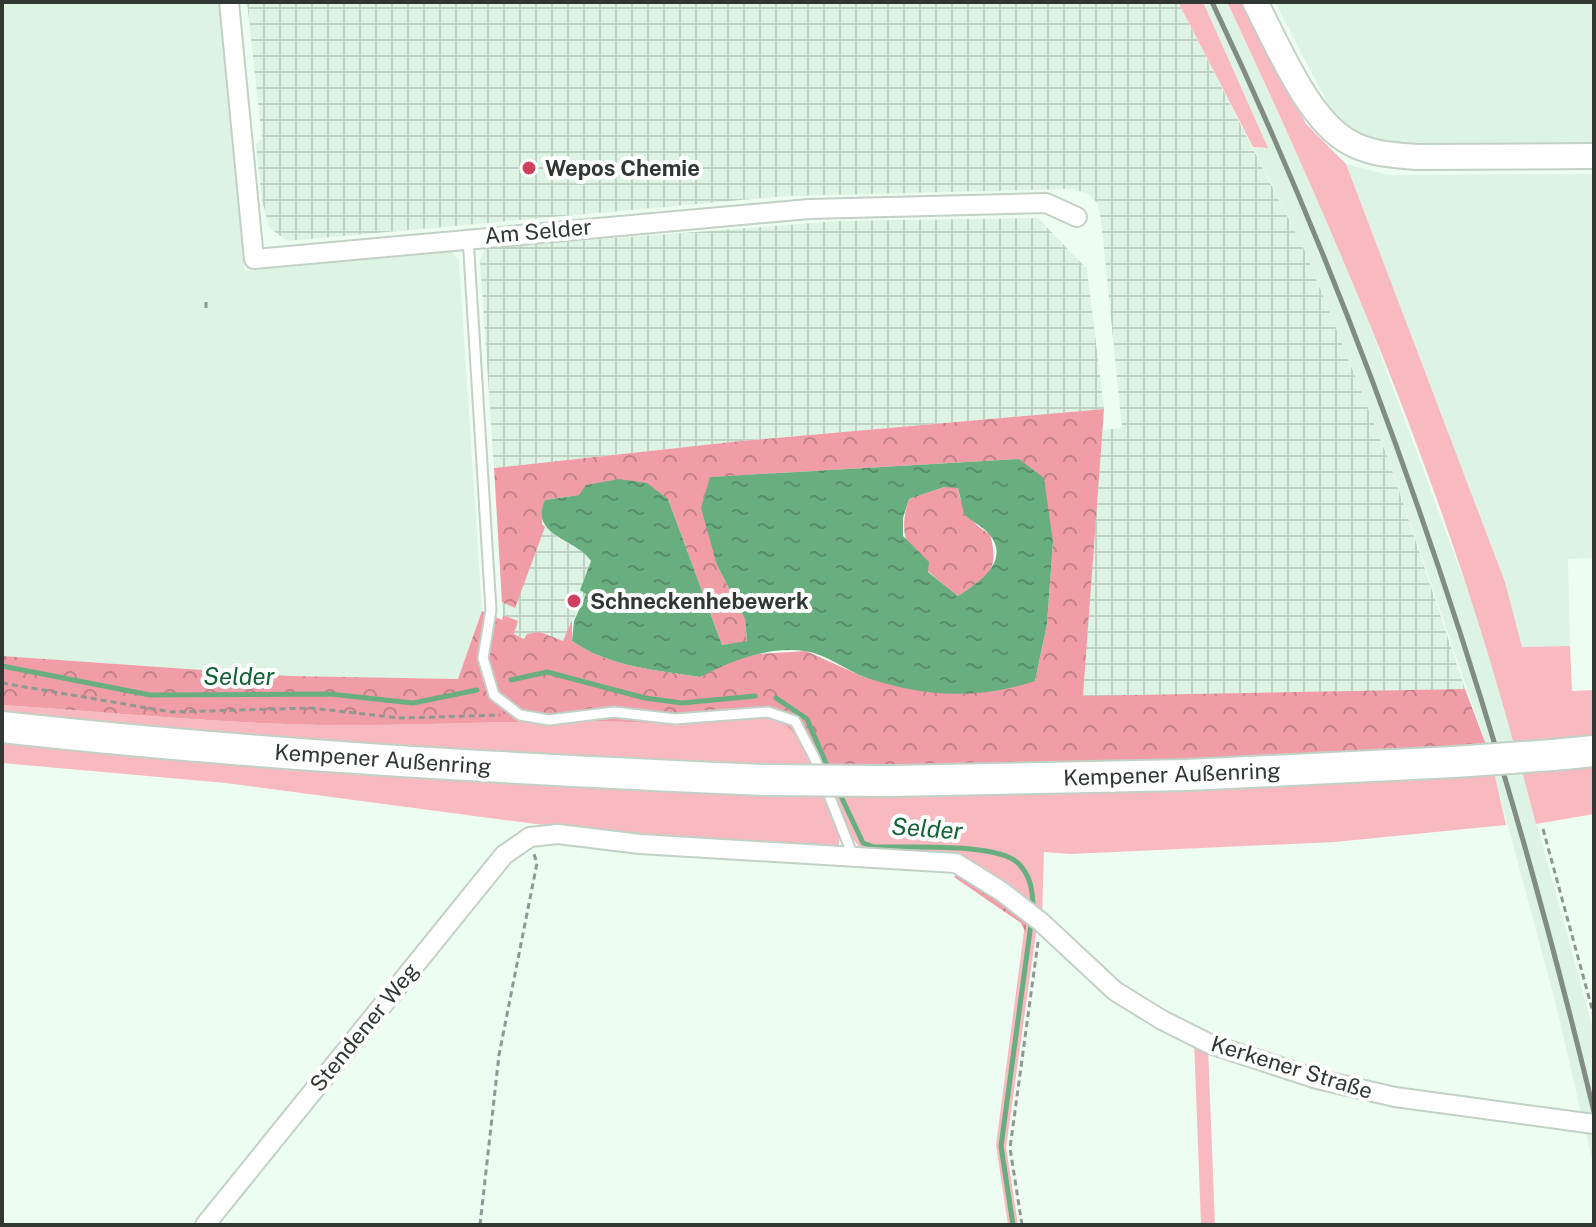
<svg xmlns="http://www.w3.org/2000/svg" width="1596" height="1227" font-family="'Public Sans',sans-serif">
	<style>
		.built { fill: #ddf3e3 }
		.industrial { fill: url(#industrial-grid) }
		.green { fill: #f8bac0 }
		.forest { fill: url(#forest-crowns) }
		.water { fill: url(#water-ripples); fill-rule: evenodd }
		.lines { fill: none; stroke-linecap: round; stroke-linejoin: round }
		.stream { stroke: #69ae7f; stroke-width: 5 }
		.service-casing { stroke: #c2d0c5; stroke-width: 13 }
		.minor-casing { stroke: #c2d0c5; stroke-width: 22 }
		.tertiary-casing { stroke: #c2d0c5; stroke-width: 28 }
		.primary-casing { stroke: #c2d0c5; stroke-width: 34 }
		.path { stroke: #8f9992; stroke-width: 3; stroke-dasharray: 6 4; stroke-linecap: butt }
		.service { stroke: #fff; stroke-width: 9 }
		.minor { stroke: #fff; stroke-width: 18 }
		.tertiary { stroke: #fff; stroke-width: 24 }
		.primary { stroke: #fff; stroke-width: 30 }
		.rail { stroke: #828b84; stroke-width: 5 }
		.primary-bridge-casing { stroke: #c2d0c5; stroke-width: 34; stroke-linecap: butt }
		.primary-bridge { stroke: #fff; stroke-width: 30 }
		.poi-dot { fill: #cf3f60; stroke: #fff; stroke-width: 3 }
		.labels { text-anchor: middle; stroke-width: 8; stroke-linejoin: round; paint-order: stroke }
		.poi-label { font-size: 22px; font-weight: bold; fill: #313733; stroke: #fff; text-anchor: start }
		.street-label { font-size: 22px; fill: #313733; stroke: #fff }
		.water-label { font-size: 24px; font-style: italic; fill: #126236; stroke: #fff }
	</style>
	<defs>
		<pattern id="industrial-grid" width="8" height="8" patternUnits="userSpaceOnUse" patternTransform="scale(2)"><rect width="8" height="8" fill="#ddf3e3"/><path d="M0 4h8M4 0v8" fill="none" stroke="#bed1c3"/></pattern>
		<pattern id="forest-crowns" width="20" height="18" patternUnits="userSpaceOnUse" patternTransform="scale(2)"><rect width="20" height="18" fill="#f09da7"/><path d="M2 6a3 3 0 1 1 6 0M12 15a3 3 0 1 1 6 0" fill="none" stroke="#c38189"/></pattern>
		<pattern id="water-ripples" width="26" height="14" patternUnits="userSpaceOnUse" patternTransform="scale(2)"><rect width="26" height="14" fill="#69ae7f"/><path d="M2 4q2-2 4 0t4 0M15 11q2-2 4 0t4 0" fill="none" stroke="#578e69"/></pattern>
	</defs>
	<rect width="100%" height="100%" fill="#eefdf2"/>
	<!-- built -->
	<path class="built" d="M2,2H218L245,271L452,252L459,260L482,611L459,679L290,676L2,656Z
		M1203,2H1227L1346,261L1489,648L1594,1033V1169L1556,1005L1487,747L1389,461L1305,251L1253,147L1267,148Z
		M1275,2H1594V143L1396,145L1367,139L1343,123L1327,102Z
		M1346,164L1389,175L1594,174V558L1568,559L1570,646L1522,647L1505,582Z"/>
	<!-- industrial -->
	<path class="industrial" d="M247,2H1178L1305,251L1389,461L1465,689L1083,697L1102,430L1122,428L1101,219L1098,204L1089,194L1072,189L786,196L287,241L269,227L262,200L256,145L262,138Z
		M1038,218L1087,269L1104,409L741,441L494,468L480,260L485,248L839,221Z
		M545,527L561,540L586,552L591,561L580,590L586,593L563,642L540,632L525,639L514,634L518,621L503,615L502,602L515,607Z"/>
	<!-- green -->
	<path class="green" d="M1178,2H1203L1268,148L1253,147Z
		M1227,2H1244L1306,124L1346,164L1505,582L1522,647L1570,646L1572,691L1594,690V744L1516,752C1447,493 1341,244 1227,2Z
		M2,705C97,711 192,721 287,724C414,729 542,716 669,724C700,726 756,708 783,724C798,732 806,755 813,769L473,756L2,715Z
		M2,734L823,791L839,827V845L822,851L641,838L226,783L2,763Z
		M1594,763V814L1536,824L1522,771Z
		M1494,772L1506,825L1335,842L1071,854L1044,852L1042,919L974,868L861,849L853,839L833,791Z
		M1026,916L1037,926L1006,1147L1018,1225H1008L996,1145Z
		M1194,1040L1208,1048L1215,1225H1201Z"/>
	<!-- forest -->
	<path class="forest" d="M1104,409L1083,696L1465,689L1488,750L1125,766L813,769C806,755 798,732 783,724C755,708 700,726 669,724C542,716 414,729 287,724C192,721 97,711 2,705V656L290,676L458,679L482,611L502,620L503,615L518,621L514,634L524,639L527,634L540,632L563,641L572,620V641C610,667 655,670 700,677L723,662L759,654L806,651L866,678L1035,681L1047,624L1053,542L1019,459L711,477L717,565L745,619L747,642L722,645L668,499L580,495L545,500L542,524L545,527L515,608L502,602L494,468L741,441Z
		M944,487H958C960,507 972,525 990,534C1000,572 988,577 958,596C922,566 892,549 909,499Z
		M957,874L1026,916V933L1021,923L954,877Z"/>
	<!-- water -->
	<path class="water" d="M1019,459L1044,478L1053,542L1047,624L1035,681C978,700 924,697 867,678C847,671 826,654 805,651C768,646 731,661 700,677C655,670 610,667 572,641L574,621L586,594L580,590L591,561C576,538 529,537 545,500L579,495L586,485L619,479L647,483L668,499L722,645L747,641L745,619L717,565L701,508L710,477ZM944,487L958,488L964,514C971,521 985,528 990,535C1011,562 977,584 958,596L928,572L929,562L903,536V518L909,499Z"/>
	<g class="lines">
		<!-- stream -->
		<path class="stream" d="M2,666L150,695L330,694L413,703L477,690
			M511,680L547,672L645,698L682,703L755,696
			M776,698L807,719L828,768
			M839,792L863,843L874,847C906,848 999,842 1019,864C1031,877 1032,889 1033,904
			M1013,1225L1001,1146L1031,924"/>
		<!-- service casing -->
		<g class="service-casing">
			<path id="service" d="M468,237L491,610L483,658L494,695L520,715L549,720L614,712L675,719L768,712L795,721L814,757L853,856"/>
		</g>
		<!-- minor casing -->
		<g class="minor-casing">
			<path id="minor" d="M229,2L254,259L809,209L1046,203L1077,217
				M205,1225L504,855L530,837L558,834L640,844L956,863L1001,891L1041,922L1115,991L1162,1020L1210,1044L1317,1079L1395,1097L1594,1124"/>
		</g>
		<!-- tertiary casing -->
		<g class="tertiary-casing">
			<path id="tertiary" d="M1255,2C1277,43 1307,119 1349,142C1369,154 1393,155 1416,157L1594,156"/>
		</g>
		<!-- primary casing -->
		<g class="primary-casing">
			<path id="primary" d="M2,727C255,755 510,769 765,780
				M1553,755L1594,751
				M890,781L1187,775L1454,762"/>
		</g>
		<!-- path -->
		<path class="path" d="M206,302V308
			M2,683L171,712L311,708L400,718L500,715
			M1543,829L1594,1016
			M480,1225L499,1055L537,863L534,854
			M1022,1225L1010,1148L1038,942"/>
		<!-- service -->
		<use href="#service" class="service"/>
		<!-- minor -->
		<use href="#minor" class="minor"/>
		<!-- tertiary -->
		<use href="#tertiary" class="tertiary"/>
		<!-- primary -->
		<use href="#primary" class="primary"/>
		<!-- rail -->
		<path class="rail" d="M1212,2C1380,356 1503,732 1594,1112"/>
		<!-- primary-bridge casing -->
		<g class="primary-bridge-casing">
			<path id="primary-bridge" d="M1454,762L1553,755
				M765,780L890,781"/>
		</g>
		<!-- primary-bridge -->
		<use href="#primary-bridge" class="primary-bridge"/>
	</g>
	<!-- markers -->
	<g class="poi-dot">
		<circle cx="529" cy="168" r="8"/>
		<circle cx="574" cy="601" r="8"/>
	</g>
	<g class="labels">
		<!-- poi labels -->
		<g class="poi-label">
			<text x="545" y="176">Wepos Chemie</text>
			<text x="590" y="609">Schneckenhebewerk</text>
		</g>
		<!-- street labels -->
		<g class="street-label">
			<text transform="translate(538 231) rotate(-5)" y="8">Am Selder</text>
			<text transform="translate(383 759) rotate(4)" y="8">Kempener Außenring</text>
			<text transform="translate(1172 774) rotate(-2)" y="8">Kempener Außenring</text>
			<text transform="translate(364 1027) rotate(-51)" y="8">Stendener Weg</text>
			<text transform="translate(1292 1067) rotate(17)" y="8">Kerkener Straße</text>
		</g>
		<!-- water labels -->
		<g class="water-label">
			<text x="239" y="685">Selder</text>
			<text transform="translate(927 829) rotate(4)" y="8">Selder</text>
		</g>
	</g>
	<!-- border -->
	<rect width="1596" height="1227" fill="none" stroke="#313733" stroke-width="8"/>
</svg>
